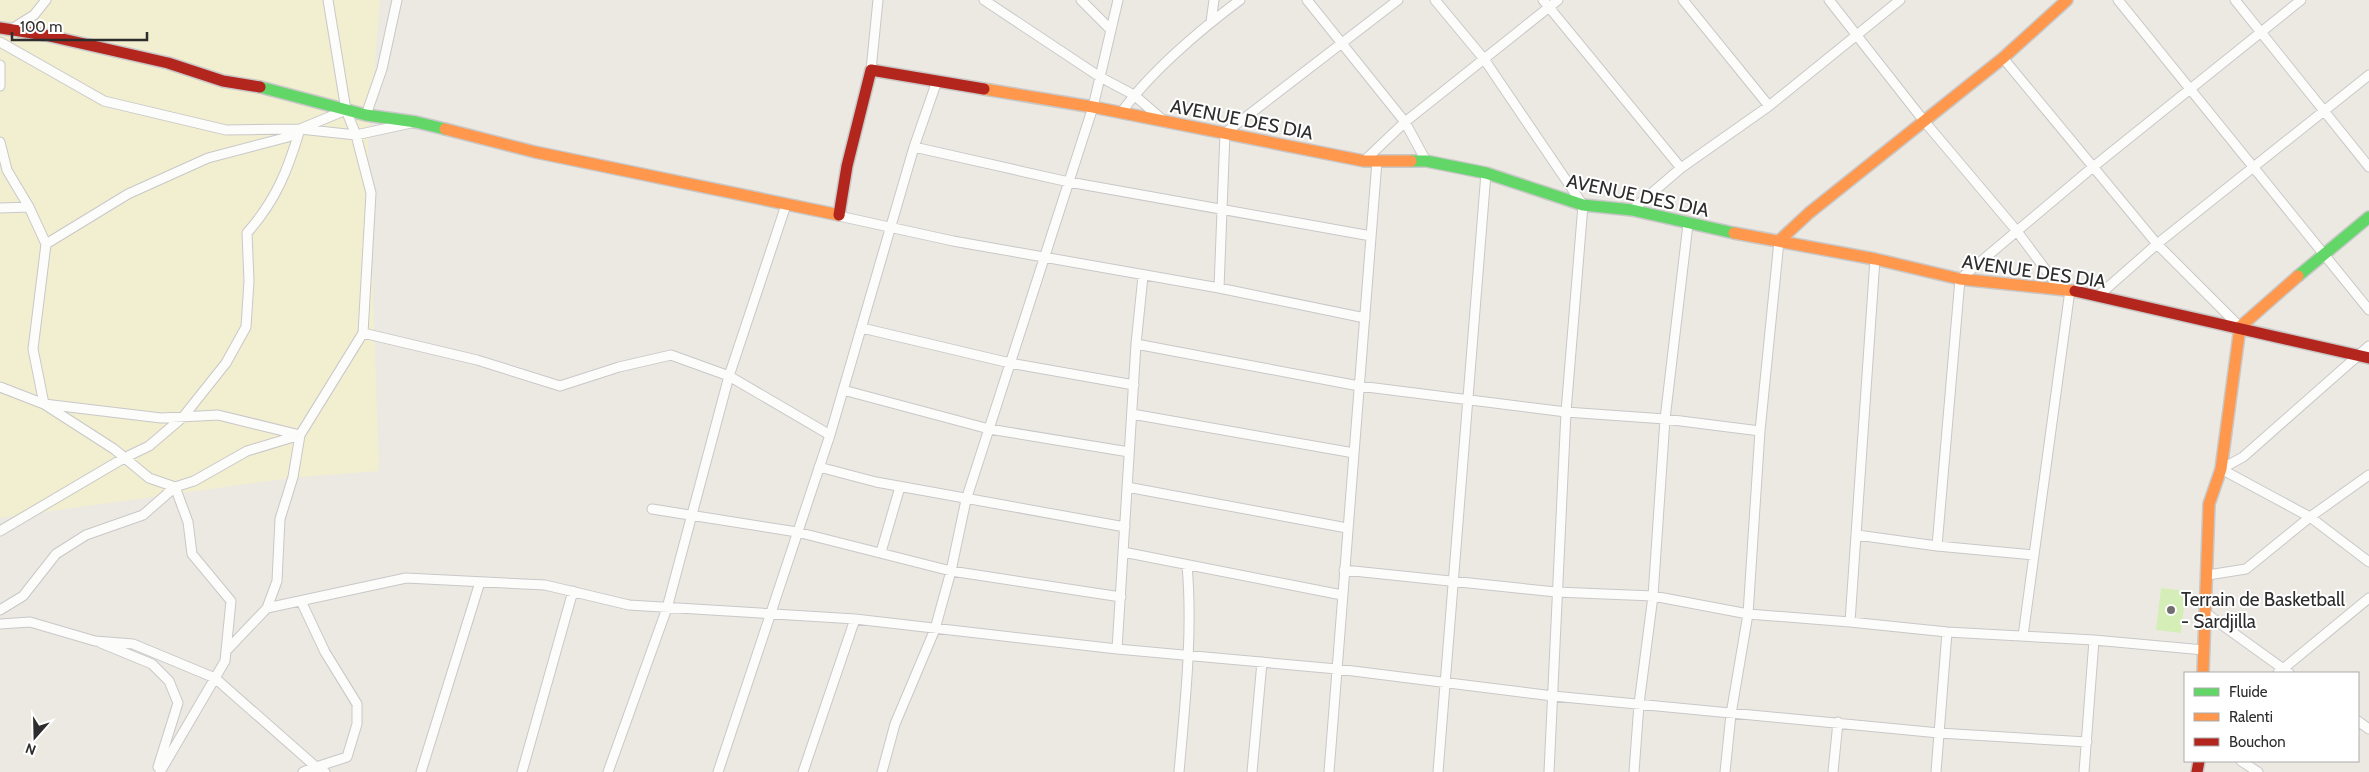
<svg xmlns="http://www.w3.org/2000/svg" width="2369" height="772" font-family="Cabin,sans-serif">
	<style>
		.sand { fill: #f2eed0 }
		.pitch { fill: #d5eeb7 }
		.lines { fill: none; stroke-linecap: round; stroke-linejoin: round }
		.street-casing { stroke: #c9c8c8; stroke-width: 11 }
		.fast-casing { stroke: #c9c8c8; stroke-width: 14 }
		.slow-casing { stroke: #c9c8c8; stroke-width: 14 }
		.jam-casing { stroke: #c9c8c8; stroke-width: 14 }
		.street { stroke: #fcfcfb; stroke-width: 9 }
		.fast { stroke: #63d668; stroke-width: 11 }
		.slow { stroke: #ff974d; stroke-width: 11 }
		.jam { stroke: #b3261e; stroke-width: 11 }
		.poi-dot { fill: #706f6d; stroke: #fff; stroke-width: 2 }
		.labels { text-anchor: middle; stroke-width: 4; stroke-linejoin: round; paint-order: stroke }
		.street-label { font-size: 19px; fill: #2d2d2d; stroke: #fff }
		.poi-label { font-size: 19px; fill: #2d2d2d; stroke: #fff; text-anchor: start }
	</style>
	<rect width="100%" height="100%" fill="#ece9e3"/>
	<!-- sand -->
	<path class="sand" d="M0,0H380L368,147L379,471L290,478L0,518Z"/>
	<!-- pitch -->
	<path class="pitch" d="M2161,588L2186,591L2181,633L2156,630Z"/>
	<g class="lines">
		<!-- street casing -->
		<g class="street-casing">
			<path id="street" d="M984,0L1100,77L1134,95L1164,121
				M1081,0L1111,30
				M1307,0L1405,122L1558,0
				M1435,0L1484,59L1583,205L1566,412L1549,772
				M1543,0L1681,168
				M1683,0L1769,106
				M1829,0L1924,121L2016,230L2060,289
				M2118,0L2369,310
				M2235,0L2369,167
				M1211,22L1214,0
				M10,30L34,15L46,0
				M0,42L104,101L226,130L300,129L356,135L411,123
				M2003,58L2157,244L2240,327
				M0,65V86
				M871,70L878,0
				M1121,113C1149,73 1201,29 1240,0
				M366,115L382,69L397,0
				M0,142L7,170L29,207
				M914,147L1069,182L1371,236
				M1364,161L1405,122L1426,161
				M0,208L29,207L46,244L128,194L208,158L288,137L300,129L346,110
				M1632,210L1681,168L1769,106L1900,0
				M839,216L953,241L1219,288L1365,318
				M46,244L33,349L44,404L114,449L149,478L175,487L188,522L192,554L231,601L225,661L160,772
				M1219,288L1225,133L1398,0
				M2098,296L2157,244L2369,75
				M862,328L1010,363L1134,385
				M363,333L477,360L560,386L619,367L671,355L729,376L830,435
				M1136,344L1359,386L1566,412L1665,419L1760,431
				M0,387L44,404L161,418L218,415L300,435L247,451L194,481L175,487L143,515L86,535L56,554L23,596L0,610
				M843,390L989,429L1129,452
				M1132,414L1354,453
				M819,467L876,482L1125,527
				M2221,469L2243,457L2369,346
				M2221,469L2310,517L2369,562
				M1127,487L1347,528
				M652,509L797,532L951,571L1121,597
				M0,531L124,458L149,446L183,417L226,363L246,327L249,281L247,233C276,200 288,170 300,129
				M1857,535L1937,546L2034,555
				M1937,546L1960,279L2093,167L2301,0
				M881,552L900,487
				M1123,552L1342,595
				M1344,570L1556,592L1653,596L1748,614L1850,622L1947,632L2094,640L2204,650
				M2208,575L2246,569L2310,517L2369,475
				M301,601L325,652L357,704V724L347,757L316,767L325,772
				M267,608L406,578L545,585L629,605L855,619L1117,649L1337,669L1553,696L1939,733L2087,742
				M2207,614L2289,673
				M1850,622L1875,259
				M0,624L30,622L95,641L133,644L215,678L316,767L303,772
				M2023,636L2070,290
				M101,643L152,664L169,681L178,703L158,767
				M1117,649L1136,344L1143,276
				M227,650L267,608L277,581L280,519L293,477L300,435L363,333L371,193L356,135L346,110L328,0
				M2278,673L2369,598
				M2358,721L2369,729
				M2241,761L2258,772
				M421,772L480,582
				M522,772L573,591
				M608,772L667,608L729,376L786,205
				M718,772L830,435L914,147L937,81
				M803,772L855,619
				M882,772L895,724L935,629L951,571L966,500L1093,107L1118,0
				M1179,772C1185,704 1193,633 1187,565
				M1252,772L1262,662
				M1329,772L1377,161
				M1438,772L1486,173
				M1634,772L1639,704L1653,596L1665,419L1688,224
				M1725,772L1731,714L1748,614L1760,431L1779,241
				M1833,772L1838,722
				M1936,772L1947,632
				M2084,772L2094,640"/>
		</g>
		<!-- fast casing -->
		<g class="fast-casing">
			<path id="fast" d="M260,87L366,115L416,122L445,129
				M1411,161H1426L1486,173L1583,205L1632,210L1734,233
				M2298,276L2369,217"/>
		</g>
		<!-- slow casing -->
		<g class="slow-casing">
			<path id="slow" d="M984,89L1093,107L1364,161H1411
				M445,129L535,152L839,215
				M1734,233L1875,259L1960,279L2075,291
				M1779,241L1809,213L2003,58L2067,0
				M2203,673L2209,504L2221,469L2240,327L2298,276"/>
		</g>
		<!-- jam casing -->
		<g class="jam-casing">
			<path id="jam" d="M0,28L45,35L168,63L223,81L260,87
				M839,215L847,166L871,70L984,89
				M2075,291L2369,358
				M2197,772L2199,761"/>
		</g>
		<!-- street -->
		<use href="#street" class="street"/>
		<!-- fast -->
		<use href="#fast" class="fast"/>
		<!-- slow -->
		<use href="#slow" class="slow"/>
		<!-- jam -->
		<use href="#jam" class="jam"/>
	</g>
	<!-- markers -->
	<circle class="poi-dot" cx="2171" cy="610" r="5"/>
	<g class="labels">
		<!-- street labels -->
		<g class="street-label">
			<text transform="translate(1242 119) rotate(11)" y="7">AVENUE DES DIA</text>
			<text transform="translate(1638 195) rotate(12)" y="7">AVENUE DES DIA</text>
			<text transform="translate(2034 271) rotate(8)" y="7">AVENUE DES DIA</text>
		</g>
		<!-- poi labels -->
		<g class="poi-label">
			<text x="2181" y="606">Terrain de Basketball<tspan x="2181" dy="22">- Sardjilla</tspan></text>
		</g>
	</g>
	<!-- legend -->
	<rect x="2184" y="672" width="175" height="90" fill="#ffffff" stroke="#ababab"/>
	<rect x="2194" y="688" width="25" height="8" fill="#63d668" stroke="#ababab"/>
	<text x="2229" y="697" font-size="15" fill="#2d2d2d">Fluide</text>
	<rect x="2194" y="713" width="25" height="8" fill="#ff974d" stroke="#ababab"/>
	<text x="2229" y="722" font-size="15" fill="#2d2d2d">Ralenti</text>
	<rect x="2194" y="738" width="25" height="8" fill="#b3261e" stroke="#ababab"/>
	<text x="2229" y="747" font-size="15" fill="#2d2d2d">Bouchon</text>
	<!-- north arrow -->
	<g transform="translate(35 737) rotate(200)" stroke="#ffffff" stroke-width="4" paint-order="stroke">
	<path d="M0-4L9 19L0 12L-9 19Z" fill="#2d2d2d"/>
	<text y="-8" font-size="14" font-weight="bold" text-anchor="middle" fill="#2d2d2d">N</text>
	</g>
	<!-- scale -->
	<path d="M12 32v8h135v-8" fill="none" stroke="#2d2d2d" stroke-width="2.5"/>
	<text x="20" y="32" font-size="15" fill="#2d2d2d" stroke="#ffffff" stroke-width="4" paint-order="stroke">100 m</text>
</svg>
